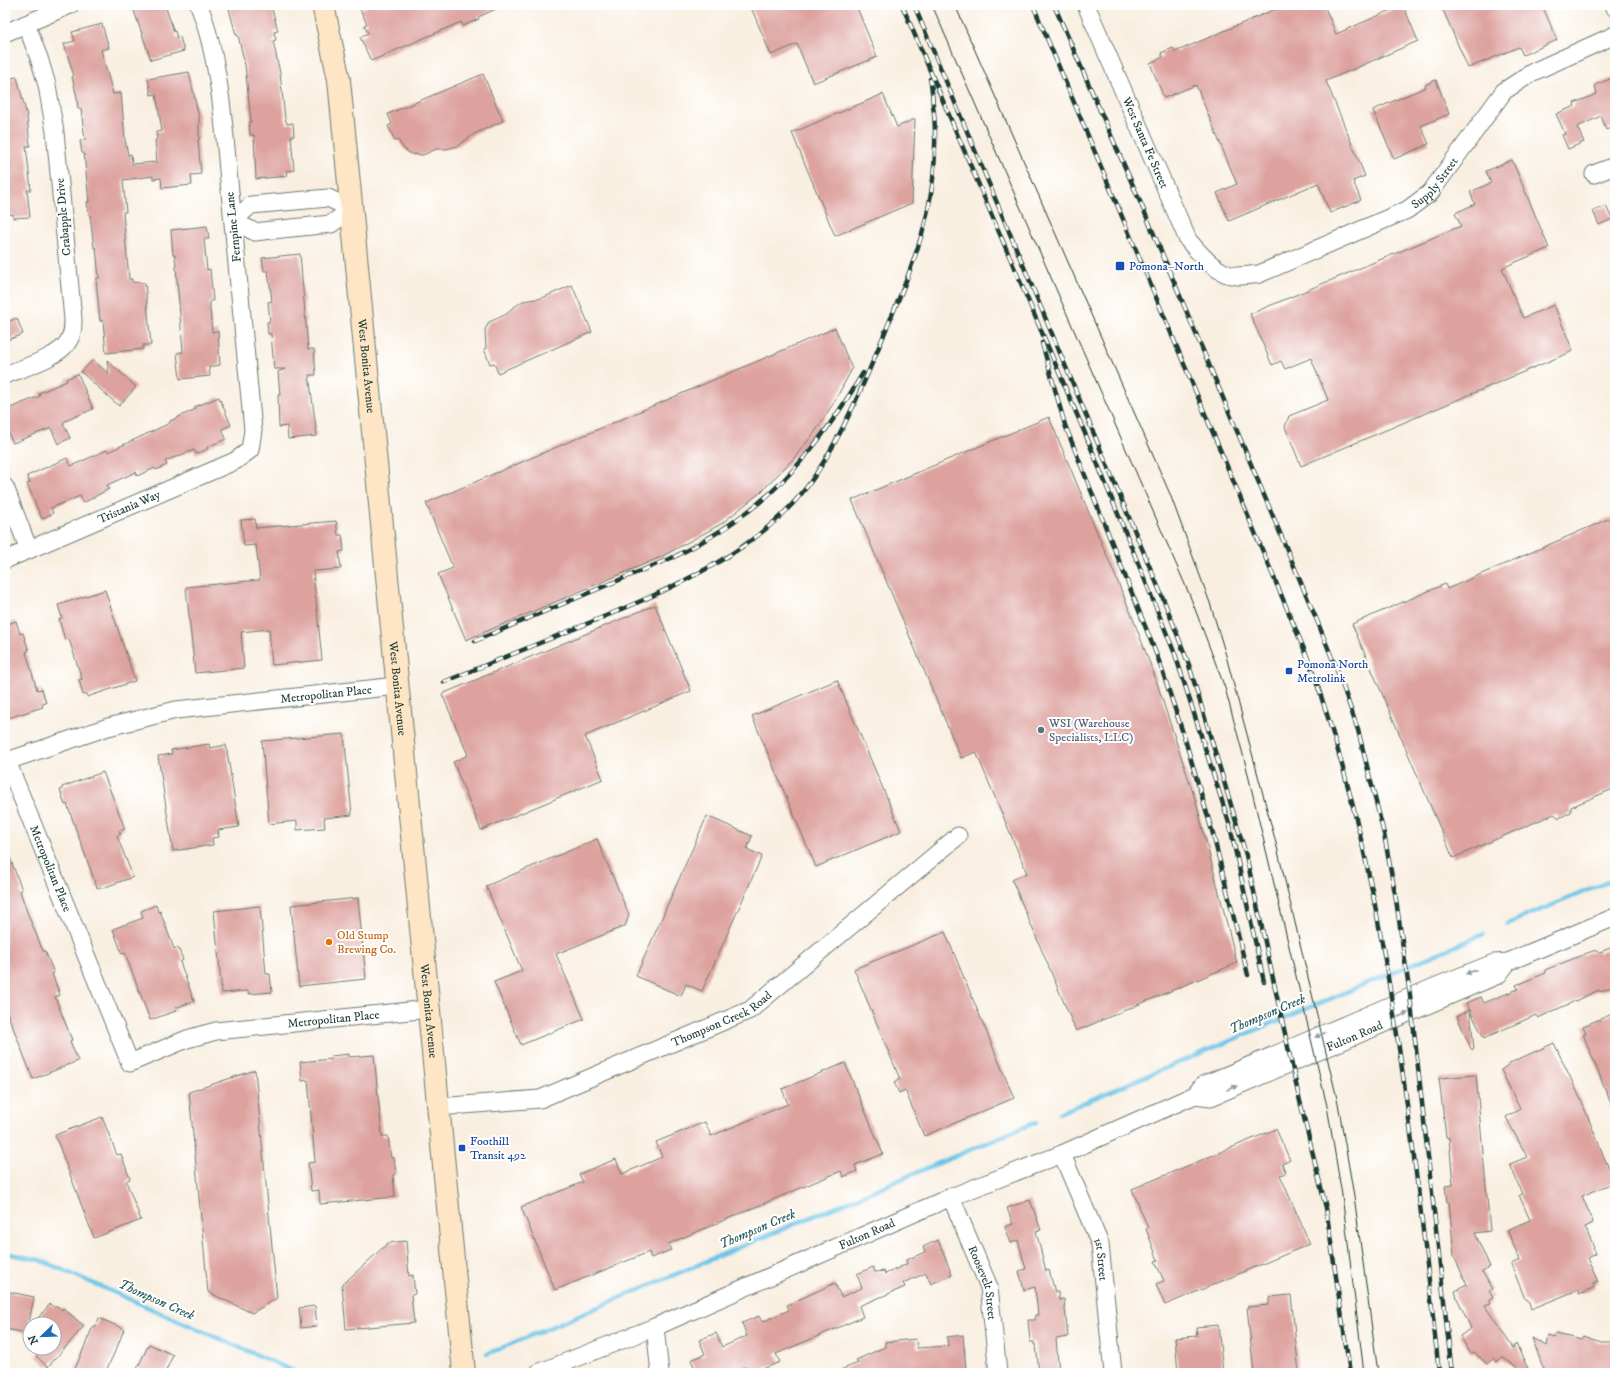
<svg xmlns="http://www.w3.org/2000/svg" width="1620" height="1378" font-family="'IM FELL DW Pica',serif">
	<style>
		.lines { fill: none; stroke-linecap: round; stroke-linejoin: round }
		.stream { stroke: #6bc5e8; stroke-width: 4.5 }
		.building { fill: #dda29e }
		.street-casing { stroke: #6b7b71; stroke-width: 19 }
		.secondary-casing { stroke: #6b7b71; stroke-width: 24 }
		.street { stroke: #fff; stroke-width: 17 }
		.secondary { stroke: #fde5c5; stroke-width: 22 }
		.tram { stroke: #1f3d34; stroke-width: 1 }
		.rail-casing { stroke: #1f3d34; stroke-width: 4.5 }
		.rail { stroke: #fff; stroke-width: 3; stroke-dasharray: 9; stroke-linecap: butt }
		.oneway { fill: #8f9e9a }
		.transit-dot { fill: #1a4fb4; stroke: #fff; stroke-width: 1.5 }
		.service-dot { fill: #5c6f8a; stroke: #fff; stroke-width: 1.5 }
		.food-dot { fill: #e8710a; stroke: #fff; stroke-width: 1.5 }
		.labels { text-anchor: middle; stroke-width: 4; stroke-linejoin: round; paint-order: stroke }
		.street-label { font-size: 12px; fill: #1f3d34; stroke: #fff }
		.transit-label { font-size: 12px; fill: #164399; stroke: #fff; text-anchor: start }
		.service-label { font-size: 12px; fill: #4e5e75; stroke: #fff; text-anchor: start }
		.food-label { font-size: 12px; fill: #c56008; stroke: #fff; text-anchor: start }
		.water-label { font-size: 13px; font-style: italic; fill: #325f61; stroke: #fff }
	</style>
	<rect width="100%" height="100%" fill="#fff"/>
	<filter id="ink" filterUnits="userSpaceOnUse"><feTurbulence type="fractalNoise" baseFrequency=".025" numOctaves="2"/><feDisplacementMap in="SourceGraphic" scale="8" xChannelSelector="R" yChannelSelector="G"/><feConvolveMatrix kernelMatrix="1 2 1 2 8 2 1 2 1" color-interpolation-filters="sRGB"/></filter>
	<filter id="wash" filterUnits="userSpaceOnUse"><feTurbulence type="fractalNoise" baseFrequency=".012" numOctaves="4" result="noise"/><feDisplacementMap in="SourceGraphic" scale="16" xChannelSelector="R" yChannelSelector="G"/><feGaussianBlur stdDeviation="0.9" result="paint"/><feColorMatrix in="noise" values="0 0 0 0 0 0 0 0 0 0 0 0 0 0 0 0 0 1.4 0 .05"/><feComposite in="paint" operator="in"/></filter>
	<g filter="url(#wash)">
		<rect width="100%" height="100%" fill="#f9efe1"/>
		<g class="lines">
			<!-- stream -->
			<path class="stream" d="M1507,924L1615,879
				M1059,1113L1484,934
				M5,1253L40,1260L298,1373
				M487,1354L1036,1122"/>
		</g>
		<g id="blocks">
			<!-- building -->
			<path class="building" d="M132,5H165L174,32L175,31L177,38L180,37L184,51L151,60Z
				M228,5H271L278,31L274,32L276,40L273,41L280,73L285,118L287,124L293,123L294,136H291L294,170L286,171L287,176L256,179L254,135H250L249,122H251L245,65L238,35H236Z
				M370,5H505L478,17L479,19L463,26L461,22L371,61L360,37L368,33L364,25L367,24L360,9Z
				M750,5H856L877,57L813,83L797,44L771,55Z
				M1285,5H1324L1336,34L1403,5L1418,41L1326,81L1365,176L1353,181L1361,200L1330,213L1318,183L1229,221L1217,193L1237,184L1196,85L1164,98L1150,63L1163,57L1161,53L1173,48L1175,52Z
				M1441,5H1542L1557,40L1523,55L1519,47L1468,68Z
				M102,24L109,48L101,50L113,94L121,93L125,140L128,155L131,154L132,164L157,162L155,140H157L156,132L162,131L156,94L151,95L148,79L189,72L199,118V140H198L201,174L191,175L192,185L162,188L161,178L153,179V176L123,180L126,212H123L129,279H132V282L145,283L151,345H143V349L106,353L103,321H100L96,279L99,278L96,248H94L90,215H89L87,202H89L84,153H82L80,141L85,140L81,109H78L77,97L72,77L74,76L64,44L75,41L72,32Z
				M483,74L503,121L474,134L458,146L446,149H436L423,155L411,154L403,148L398,140L395,141L388,126L392,124L388,114Z
				M17,77L27,116L30,146H26L31,190H27L30,217L13,218V214L5,215V79Z
				M1615,77V126L1606,130L1601,116L1577,127L1584,142L1568,149L1562,135L1565,134L1563,129L1556,114L1575,106L1574,103L1597,94L1595,85Z
				M1436,80L1449,114L1421,126L1429,144L1394,159L1373,110L1426,87L1425,85Z
				M883,94L897,127L915,119L912,203L835,236L792,133Z
				M1512,160L1549,248L1502,268L1523,318L1554,305L1573,351L1301,466L1285,427L1289,416L1328,400L1311,358L1285,369L1281,361L1272,365L1250,314L1461,226L1455,213L1475,204L1470,192L1491,183L1486,171Z
				M1606,206L1612,219L1599,225L1593,211Z
				M207,226L209,239H204L207,270L210,269L213,301H210V309L212,332L218,331L220,365L209,367L210,376L180,379L177,353L183,352L175,255H173L171,230Z
				M300,254L308,349H314L316,375H309L317,436L288,439L287,426L279,427L278,395H280L278,372L285,369H274L271,334H268L267,322L270,321L268,302L272,301L268,271H264L262,258Z
				M572,285L592,332L498,373L494,363L490,364L484,349L486,348L485,330L489,322L507,314L511,309L523,301L542,298Z
				M17,318L23,334L5,341V323Z
				M835,328L852,369L833,404L815,432L794,458L761,492L721,524L661,557L466,640L438,574L453,568L426,503Z
				M93,360L109,374L107,360L136,387L119,406L81,372Z
				M78,374L93,409L65,421L63,423L70,438L58,444L51,428L13,443L5,426V410L40,396L39,393L67,381L66,379Z
				M219,397L231,425L222,429L226,439L207,447L208,449L196,454L194,450L165,461L167,465L156,470L155,468L137,476L136,472L107,485L109,489L83,503L80,496L51,508L53,513L42,519L27,484L30,483L27,476L67,458L71,466L107,450L108,452L170,423V421L196,409L195,407Z
				M1049,417L1132,616L1154,674L1196,802L1237,963L1076,1031L1012,880L1027,873L976,752L961,758L852,500Z
				M1615,516V788L1571,807V812L1559,818L1554,814L1453,858L1352,624L1445,584L1447,589Z
				M255,519L256,528L336,521L338,535H342L344,551L339,552L341,569L313,571L322,660L272,665L269,629L241,632L244,668L195,673L186,587L260,580L256,545L244,546L241,520Z
				M105,590L135,681L87,697V694L83,695L79,680L82,679L69,639L65,640L59,619L62,618L58,605Z
				M655,605L691,691L585,736L603,779L481,830L453,762L468,755L442,694Z
				M16,621L20,634L23,633L29,651L26,652L37,690L42,689L46,703L42,704L43,707L5,719V625Z
				M837,680L901,831L816,867L752,716Z
				M344,734L352,815L324,818L325,828L297,830V821L269,824L262,741Z
				M209,744L210,748L226,745L239,827L218,830L219,837L212,838L213,845L173,851L158,756L172,754L171,750Z
				M103,772L125,829L119,831L121,834L117,836L133,877L100,889V887L97,888L67,804L65,805L60,790L62,789V787Z
				M707,816L752,836L747,849L762,856L702,991L686,984L681,996L636,976Z
				M597,839L629,915L625,926L556,954L584,1019L521,1045L494,982L522,971L486,886Z
				M6,847L22,890L20,891L27,912L43,951H45L54,973L52,974L60,995L55,997L72,1040L70,1041L78,1061L33,1079L5,1007Z
				M358,898L366,979L299,986L291,905Z
				M156,905L158,912L160,911L174,949L178,947L183,960L180,962L194,1001L175,1008L176,1011L150,1020L125,953L122,954L113,929L143,918L141,911Z
				M260,906L266,974H270L272,992L249,994L248,991L222,993L214,911Z
				M945,932L1014,1098L924,1136L905,1090L899,1093L894,1082L900,1079L854,969Z
				M1615,946V984L1611,987L1600,992L1599,990L1538,1018L1536,1015L1484,1038L1466,1003L1481,997L1484,1003L1518,989L1516,985L1546,973L1545,970L1590,952L1597,950L1598,953Z
				M1470,1010L1474,1049H1471L1457,1016Z
				M1615,1013V1111H1614L1583,1034L1586,1033L1583,1026Z
				M1554,1043L1581,1100L1606,1162L1613,1174L1612,1176L1615,1182L1582,1196L1592,1219L1593,1223L1585,1227L1594,1248L1593,1249L1595,1254L1587,1258L1598,1282L1593,1284L1595,1287L1579,1294L1578,1290L1531,1309L1529,1302L1525,1299L1511,1264L1520,1260L1507,1230L1530,1220L1519,1195L1522,1194L1510,1164L1527,1157L1506,1117L1520,1109L1501,1070L1512,1062Z
				M349,1054V1057L374,1055L382,1136H388L391,1158H394L396,1174L393,1175L395,1197L320,1204L319,1190L311,1191L308,1163L315,1162L308,1080L302,1081L300,1062L332,1059L331,1056Z
				M845,1063L883,1154L855,1165L857,1171L843,1177L841,1171L668,1244L671,1250L651,1258L649,1252L555,1290L521,1207L583,1182L579,1174L616,1159L622,1174L662,1157L656,1142L705,1122L711,1136L788,1104L782,1089Z
				M255,1070L277,1298L252,1313L208,1292L189,1092Z
				M1476,1075L1490,1231L1475,1233L1490,1267L1482,1271L1492,1289L1489,1291L1493,1298L1489,1300L1491,1304L1485,1306L1513,1348L1516,1344L1530,1373H1526L1502,1357L1497,1362L1494,1358L1487,1364L1474,1352L1471,1354L1460,1336L1471,1328L1457,1298L1455,1291L1467,1285L1454,1256L1449,1202H1447L1445,1186L1453,1185L1449,1138L1446,1137L1439,1078Z
				M102,1117L117,1155L121,1154L130,1179L126,1181L141,1220L94,1238L55,1135Z
				M1276,1129L1290,1160L1282,1164L1286,1173L1280,1175L1310,1244L1165,1305L1156,1284L1164,1281L1155,1261L1158,1260L1146,1229L1148,1228L1132,1189Z
				M1030,1200L1041,1230L1036,1231L1046,1271L1049,1270L1055,1292H1058L1059,1300L1064,1299L1068,1337L1056,1339L1059,1373H1039L1036,1345H1034V1342H1030L1028,1320H1035V1315H1038L1035,1287L1024,1290L1019,1271L1026,1269L1018,1240L1011,1243L1005,1227L1013,1224L1007,1208Z
				M938,1240L952,1275L931,1284L926,1273L903,1283L905,1287L859,1306L863,1317L776,1354L780,1362L753,1373H748L745,1367L731,1373H697L691,1360L705,1354L699,1340L716,1333L722,1347L747,1336L742,1323L759,1316L762,1322L789,1310L787,1305L835,1283L841,1297L862,1288L857,1274L873,1267L875,1272L884,1271L885,1274L907,1264L906,1260L925,1252L923,1247Z
				M406,1241L409,1276L413,1275L415,1294L411,1295L414,1323L346,1329L342,1285L388,1243Z
				M5,1291L34,1297L27,1333L5,1329Z
				M1291,1295L1299,1373H1254L1247,1307L1269,1305V1297Z
				M50,1304L55,1308L57,1306L62,1310L63,1308L84,1326L48,1367L36,1356L43,1348H54V1324H33Z
				M315,1306L317,1326L301,1328L299,1308Z
				M99,1318L124,1329L118,1345L105,1373H75L77,1370L75,1369L93,1326L96,1327Z
				M1218,1325L1223,1373H1178L1175,1338L1197,1336L1196,1327Z
				M1556,1334L1582,1340L1584,1336L1601,1342H1615V1370L1590,1371L1589,1373H1555L1544,1370L1532,1338L1546,1346L1548,1336L1555,1338Z
				M963,1335L966,1369L949,1370V1373H833L858,1363L856,1360L885,1347V1342L916,1339L917,1348L948,1346L947,1337Z
				M149,1344L173,1355L165,1373H135Z"/>
		</g>
	</g>
	<g filter="url(#ink)">
		<use href="#blocks" fill-opacity="0" stroke="#6b7b71" stroke-width="1"/>
		<g class="lines">
			<!-- street casing -->
			<g class="street-casing">
				<g id="street">
					<path id="s1" d="M1086,5L1188,240C1200,254 1217,275 1237,276C1244,276 1252,275 1259,274L1407,210L1430,193L1504,91L1533,72L1615,35"/>
					<path d="M1614,5L1615,8"/>
					<path d="M5,33L70,5"/>
					<path d="M1594,174L1615,166"/>
					<path d="M328,198L352,209L331,224L272,230L255,232L233,221L251,205Z"/>
					<path d="M5,375C22,368 61,357 69,340C73,333 73,327 73,319L55,132L47,85L39,58L26,24"/>
					<path d="M5,487L29,550"/>
					<path id="s2" d="M5,560L235,461L250,450L253,430C246,351 238,272 230,192C224,130 221,64 199,5"/>
					<path id="s3" d="M397,686L176,710L108,727L7,761L130,1063L187,1039L216,1031L429,1009"/>
					<path id="s4" d="M1195,1095L1211,1097L1498,975L1508,962"/>
					<path id="s5" d="M438,1107L540,1099L750,1010L958,836"/>
					<path id="s6" d="M1062,1154L1100,1244L1113,1373"/>
					<path id="s7" d="M951,1197L989,1287L998,1373"/>
					<path d="M655,1327L660,1373"/>
					<path id="s8" d="M538,1373L655,1327L951,1197L1062,1154L1195,1095L1203,1085C1301,1045 1396,1001 1494,963L1508,962L1615,917"/>
				</g>
			</g>
			<!-- secondary casing -->
			<g class="secondary-casing">
				<g id="secondary">
					<path id="s9" d="M323,5L339,80L464,1373"/>
				</g>
			</g>
			<!-- street -->
			<use href="#street" class="street"/>
			<!-- secondary -->
			<use href="#secondary" class="secondary"/>
			<!-- tram -->
			<path class="tram" d="M932,5L1190,596L1225,688L1245,762L1327,1106L1342,1195L1364,1373
				M955,5L1170,494L1210,603L1225,652L1276,843L1338,1103L1354,1196L1378,1373"/>
			<!-- rail casing -->
			<g class="rail-casing">
				<path id="rail" d="M902,5L1087,438L1175,654L1230,826L1264,982
					M914,5L1167,608L1189,665L1246,855L1298,1093L1326,1208L1350,1373
					M1033,5L1309,661C1357,795 1381,922 1401,1062C1416,1165 1428,1269 1439,1373
					M1054,5L1145,213L1318,623L1340,678L1358,730L1384,834L1395,893L1410,995L1452,1373
					M1042,343L1065,425L1159,661L1184,736L1213,834L1248,975
					M475,641L676,556C697,545 717,534 736,520C790,484 830,428 863,373
					M444,682C489,664 534,645 579,627C661,593 762,554 814,477C849,425 871,365 895,308C923,242 940,186 934,113C932,102 933,90 930,79"/>
			</g>
			<!-- rail -->
			<use href="#rail" class="rail"/>
		</g>
		<!-- one-way arrows -->
		<defs><path id="oneway-solid" d="M-6-.8H1V-3.2L6.5 0L1 3.2V.8H-6Z"/></defs>
		<g class="oneway">
			<use href="#oneway-solid" transform="translate(1471 972) rotate(159)"/>
			<use href="#oneway-solid" transform="translate(1403 1015) rotate(-23)"/>
			<use href="#oneway-solid" transform="translate(1320 1035) rotate(156)"/>
			<use href="#oneway-solid" transform="translate(1232 1088) rotate(-22)"/>
		</g>
	</g>
	<!-- markers -->
	<g class="transit-dot">
		<rect x="1115" y="261" width="10" height="10" rx="2"/>
		<rect x="1285" y="667" width="8" height="8" rx="2"/>
		<rect x="458" y="1144" width="8" height="8" rx="2"/>
	</g>
	<circle class="service-dot" cx="1041" cy="730" r="4"/>
	<circle class="food-dot" cx="329" cy="942" r="4"/>
	<g class="labels">
		<!-- street labels -->
		<g class="street-label">
			<text dy="4" stroke="none"><textPath href="#s1" startOffset="150">West Santa Fe Street</textPath></text>
			<text dy="4" stroke="none"><textPath href="#s1" startOffset="541">Supply Street</textPath></text>
			<text transform="translate(63 217) rotate(-95)" y="4">Crabapple Drive</text>
			<text transform="translate(233 227) rotate(-96)" y="4">Fernpine Lane</text>
			<text dy="4" stroke="none"><textPath href="#s9" startOffset="364">West Bonita Avenue</textPath></text>
			<text dy="4" stroke="none"><textPath href="#s2" startOffset="135">Tristania Way</textPath></text>
			<text dy="4" stroke="none"><textPath href="#s9" startOffset="688">West Bonita Avenue</textPath></text>
			<text transform="translate(326 694) rotate(-6)" y="4">Metropolitan Place</text>
			<text dy="4" stroke="none"><textPath href="#s3" startOffset="515">Metropolitan Place</textPath></text>
			<text dy="4" stroke="none"><textPath href="#s9" startOffset="1012">West Bonita Avenue</textPath></text>
			<text dy="4" stroke="none"><textPath href="#s5" startOffset="301">Thompson Creek Road</textPath></text>
			<text dy="4" stroke="none"><textPath href="#s3" startOffset="935">Metropolitan Place</textPath></text>
			<text dy="4" stroke="none"><textPath href="#s4" startOffset="172">Fulton Road</textPath></text>
			<text dy="4" stroke="none"><textPath href="#s8" startOffset="357">Fulton Road</textPath></text>
			<text dy="4" stroke="none"><textPath href="#s6" startOffset="113">1st Street</textPath></text>
			<text dy="4" stroke="none"><textPath href="#s7" startOffset="92">Roosevelt Street</textPath></text>
		</g>
		<!-- transit labels -->
		<g class="transit-label">
			<text x="1129" y="270">Pomona–North</text>
			<text x="1297" y="668">Pomona North<tspan x="1297" dy="14">Metrolink</tspan></text>
			<text x="470" y="1145">Foothill<tspan x="470" dy="14">Transit 492</tspan></text>
		</g>
		<!-- service labels -->
		<g class="service-label">
			<text x="1049" y="727">WSI (Warehouse<tspan x="1049" dy="14">Specialists, LLC)</tspan></text>
		</g>
		<!-- food labels -->
		<g class="food-label">
			<text x="337" y="939">Old Stump<tspan x="337" dy="14">Brewing Co.</tspan></text>
		</g>
		<!-- water labels -->
		<g class="water-label">
			<text transform="translate(1267 1013) rotate(-23)" y="5">Thompson Creek</text>
			<text transform="translate(757 1228) rotate(-23)" y="5">Thompson Creek</text>
			<text transform="translate(157 1299) rotate(24)" y="5">Thompson Creek</text>
		</g>
	</g>
	<!-- margin -->
	<rect width="1620" height="1378" fill="none" stroke="#fff" stroke-width="20"/>
	<!-- north arrow -->
	<g transform="translate(42 1336) rotate(247)"><circle r="19" fill="#ffffff" stroke="#a5b1ae"/>
	<path d="M0-3L7 15L0 10L-7 15Z" fill="#1f6fb2"/>
	<text y="-6" font-size="11" font-weight="bold" text-anchor="middle" fill="#1f3d34">N</text>
	</g>
</svg>
